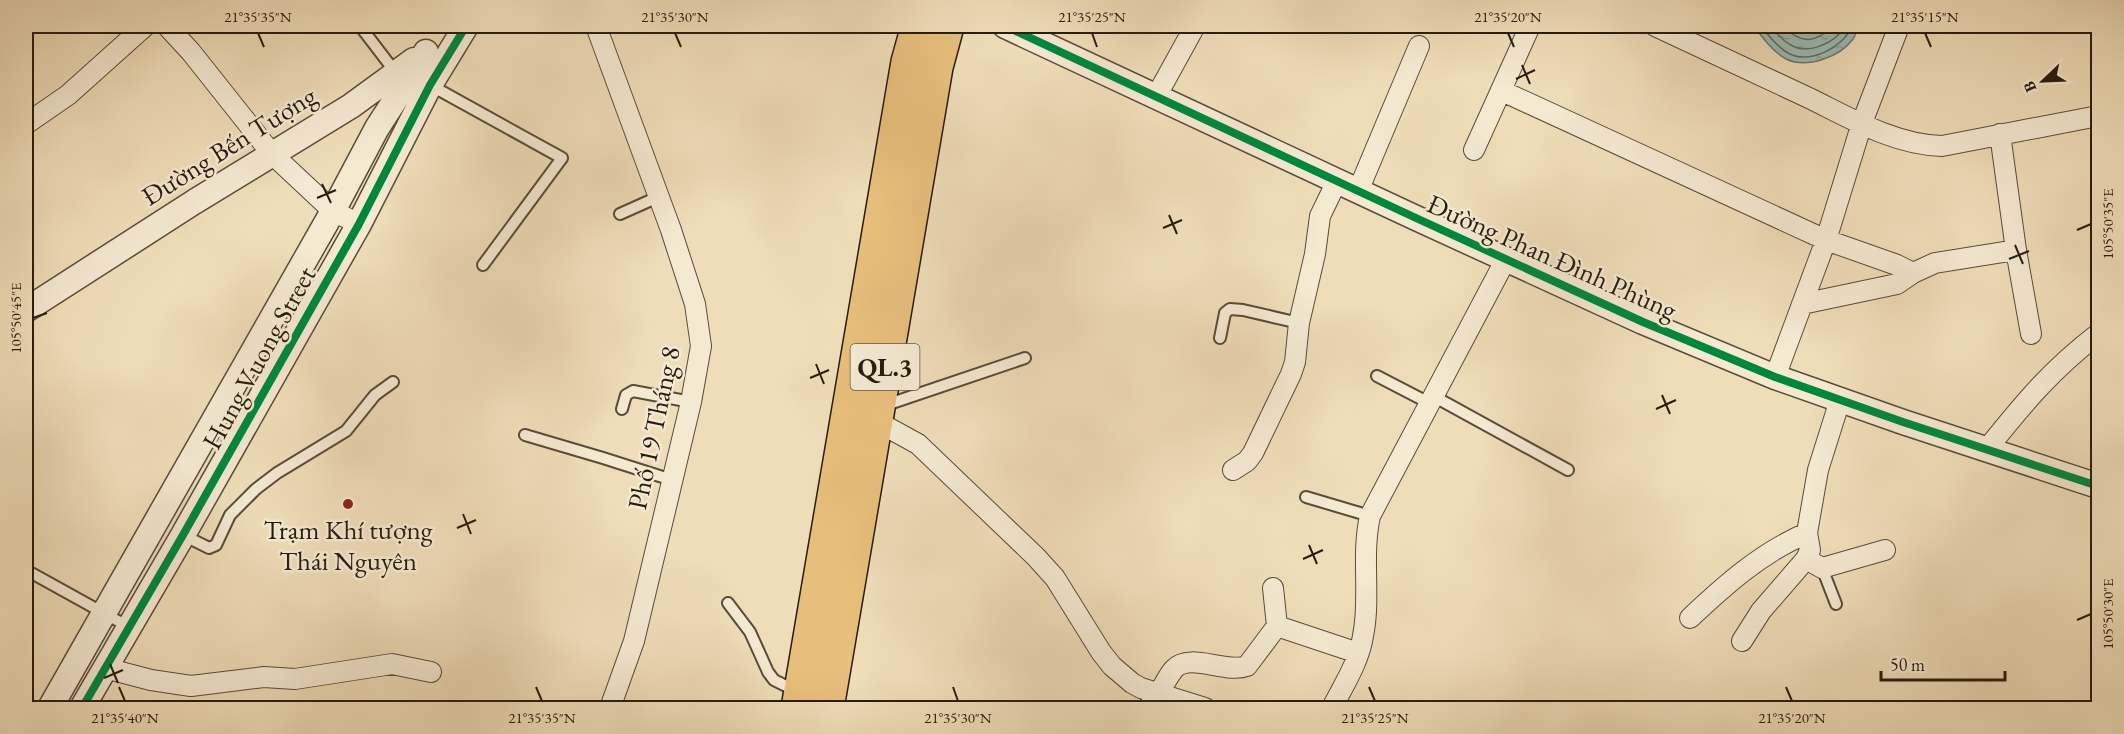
<svg xmlns="http://www.w3.org/2000/svg" width="2124" height="734" font-family="'EB Garamond',serif">
	<style>
		.water { fill: url(#water-ripples); stroke: #6d7b72; stroke-width: 1.5 }
		.lines { fill: none; stroke-linecap: round; stroke-linejoin: round }
		.shore { stroke: #616c62; stroke-width: 1.5 }
		.service-casing { stroke: #594c39; stroke-width: 14 }
		.minor-casing { stroke: #594c39; stroke-width: 22 }
		.tertiary-casing { stroke: #594c39; stroke-width: 27 }
		.trunk-casing { stroke: #271c0e; stroke-width: 36 }
		.service { stroke: #f5e9d2; stroke-width: 10 }
		.minor { stroke: #f5e9d2; stroke-width: 20 }
		.tertiary { stroke: #f5e9d2; stroke-width: 24 }
		.trunk { stroke: #e8be7c; stroke-width: 33 }
		.cycleway-casing { stroke: #f5e9d2; stroke-width: 11 }
		.cycleway { stroke: #00873e; stroke-width: 8 }
		.ticks { fill: none; stroke: #271c0e; stroke-width: 2 }
		.poi-dot { fill: #8f2418; stroke: #f5e9d2; stroke-width: 2 }
		.labels { text-anchor: middle; stroke-width: 5; stroke-linejoin: round; paint-order: stroke }
		.shield { fill: #f5e9d2; stroke: #655a49; stroke-width: 1.5 }
		.shield-label { font-size: 26px; font-weight: bold; fill: #271c0e }
		.street-label { font-size: 27px; fill: #271c0e; stroke: #f5e9d2 }
		.poi-label { font-size: 27px; fill: #271c0e; stroke: #f5e9d2 }
		.neatline { fill: none; stroke: #271c0e; stroke-width: 2 }
		.ticks-label { font-size: 15px; text-anchor: middle; fill: #271c0e }
	</style>
	<defs>
		<pattern id="water-ripples" width="26" height="14" patternUnits="userSpaceOnUse" patternTransform="scale(1.5)"><rect width="26" height="14" fill="#9bbbb5"/><path d="M2 4q2-2 4 0t4 0M15 11q2-2 4 0t4 0" fill="none" stroke="#86a09a"/></pattern>
	</defs>
	<rect width="100%" height="100%" fill="#efddb9"/>
	<filter id="stains"><feTurbulence type="fractalNoise" baseFrequency=".00333" numOctaves="4"/><feColorMatrix values="0 0 0 0 .2 0 0 0 0 .09 0 0 0 0 .02 0 0 0 .5 -.17"/></filter>
	<radialGradient id="worn" r=".72"><stop offset=".6" stop-color="#630" stop-opacity="0"/><stop offset="1" stop-color="#630" stop-opacity=".3"/></radialGradient>
	<!-- water -->
	<path class="water" d="M1754,26H1858C1857,29 1856,35 1853,39C1840,57 1807,69 1786,59C1773,52 1762,37 1754,26Z"/>
	<g class="lines">
		<!-- shore -->
		<path class="shore" d="M1761,26C1768,35 1777,47 1788,53C1810,65 1844,47 1852,26
			M1770,26C1776,33 1783,41 1791,45C1807,55 1837,43 1844,26
			M1782,26C1802,44 1813,44 1834,26"/>
		<!-- service casing -->
		<g class="service-casing">
			<path id="service" d="M360,26L396,73
				M430,85L562,158L483,265
				M620,214L658,197
				M1220,338L1225,313L1230,309L1243,310L1299,323
				M1377,376L1431,404
				M1435,397L1568,470
				M883,406L1025,358
				M622,409L626,395L633,391L691,402
				M525,435L603,458L672,480
				M1306,497L1370,516
				M183,535L209,548L216,545L230,515L256,489L277,473L346,431L375,395L393,382
				M1822,568L1836,604
				M26,570L129,627
				M728,603L750,632L768,672L774,680L788,687L799,688
				M1144,708L1151,691"/>
		</g>
		<!-- minor casing -->
		<g class="minor-casing">
			<path id="minor" d="M167,26L191,52L272,154L333,211L359,224
				M596,26L671,230L695,304L701,346L691,402L634,641L610,708
				M1655,26C1706,50 1758,74 1809,98C1850,118 1895,145 1942,146L2098,116
				M1502,91L1826,240L1897,265L1913,273L1935,263L2016,250
				M1157,95L1195,26
				M26,124L68,95L145,26
				M2000,134L2016,250L2031,334
				M1474,150L1530,26
				M1358,191L1419,46
				M1802,304L1897,284L1913,273
				M1775,377L1826,240L1862,123L1899,26
				M876,421L918,444L1036,557L1055,578L1101,652L1112,666L1132,683L1141,688L1205,708
				M1987,449C2023,404 2052,369 2098,334
				M1233,470L1247,461L1253,453L1291,374L1295,362L1299,323L1315,254L1320,216L1337,181
				M1806,559L1822,568L1885,550
				M1273,588L1277,626
				M1690,618C1725,585 1762,552 1807,533
				M1742,641L1761,611L1806,559L1810,550L1807,533L1818,470L1840,400
				M105,668L151,680L191,686L264,677L295,679L392,664L431,672
				M1159,693C1164,685 1168,676 1174,669C1190,652 1226,674 1247,666L1277,626L1358,653
				M1332,708C1343,686 1359,662 1363,636C1371,597 1361,557 1370,516L1506,259"/>
		</g>
		<!-- tertiary casing -->
		<g class="tertiary-casing">
			<path id="tertiary" d="M1005,26L1416,218L1643,322L1775,377L1903,422L2098,486
				M26,310L194,202L351,106L414,60
				M50,708L333,211L377,128L426,52
				M82,708L183,535L359,224L430,85L466,26"/>
		</g>
		<!-- trunk casing -->
		<g class="trunk-casing">
			<path id="trunk" d="M798,708L908,62L918,26
				M827,708L936,67L947,26"/>
		</g>
		<!-- service -->
		<use href="#service" class="service"/>
		<!-- minor -->
		<use href="#minor" class="minor"/>
		<!-- tertiary -->
		<use href="#tertiary" class="tertiary"/>
		<!-- trunk -->
		<use href="#trunk" class="trunk"/>
		<!-- cycleway casing -->
		<g class="cycleway-casing">
			<path id="cycleway" d="M1005,26L1416,218L1643,322L1775,377L1903,422L2098,486
				M82,708L183,535L359,224L430,85L466,26"/>
		</g>
		<!-- cycleway -->
		<use href="#cycleway" class="cycleway"/>
	</g>
	<!-- ticks -->
	<path class="ticks" d="M258,33L264,47M675,33L681,47M1092,33L1097,47M1508,33L1514,47M1925,33L1931,47M1522,65L1530,84M1516,79L1535,70M322,184L331,203M317,198L336,190M1169,215L1177,234M1163,228L1182,220M2077,230L2091,224M2015,245L2023,264M2009,259L2029,251M33,318L47,313M816,364L824,384M810,378L829,370M1662,395L1670,414M1656,409L1676,400M463,514L471,534M457,528L476,520M1309,545L1317,564M1303,559L1323,550M2077,620L2091,614M110,664L118,683M104,678L123,670M119,687L125,701M536,687L542,701M953,687L958,701M1369,687L1375,701M1786,687L1792,701"/>
	<!-- markers -->
	<circle class="poi-dot" cx="348" cy="504" r="6"/>
	<g class="labels">
		<!-- shield labels -->
		<rect class="shield" x="850.5" y="344" width="69" height="46" rx="4.5"/>
		<g class="shield-label">
			<text x="885" y="376">QL.3</text>
		</g>
		<!-- street labels -->
		<g class="street-label">
			<text transform="translate(229 146) rotate(-32)" y="9">Đường Bến Tượng</text>
			<text transform="translate(1552 257) rotate(24)" y="9">Đường Phan Đình Phùng</text>
			<text transform="translate(259 358) rotate(-61)" y="9">Hung Vuong Street</text>
			<text transform="translate(654 428) rotate(-78)" y="9">Phố 19 Tháng 8</text>
		</g>
		<!-- poi labels -->
		<g class="poi-label">
			<text x="348" y="539">Trạm Khí tượng<tspan x="348" dy="31">Thái Nguyên</tspan></text>
		</g>
	</g>
	<!-- margin -->
	<rect width="2124" height="734" fill="none" stroke="#efddb9" stroke-width="66"/>
	<!-- north arrow -->
	<g transform="translate(2043 81) rotate(247)" stroke="#f5e9d2" stroke-width="4.5" paint-order="stroke">
	<path d="M0-4.5L10 22L0 15L-10 22Z" fill="#271c0e"/>
	<text y="-9" font-size="16" font-weight="bold" text-anchor="middle" fill="#271c0e">B</text>
	</g>
	<!-- scale -->
	<path d="M1881 671v9h124v-9" fill="none" stroke="#271c0e" stroke-width="3"/>
	<text x="1890" y="671" font-size="18" fill="#271c0e" stroke="#f5e9d2" stroke-width="4.5" paint-order="stroke">50 m</text>
	<rect x="33" y="33" width="2058" height="668" class="neatline"/>
	<g class="ticks-label">
		<text x="258" y="22">21°35'35"N</text>
		<text x="675" y="22">21°35'30"N</text>
		<text x="1092" y="22">21°35'25"N</text>
		<text x="1508" y="22">21°35'20"N</text>
		<text x="1925" y="22">21°35'15"N</text>
		<text transform="translate(2108 224) rotate(-90)" y="5">105°50'35"E</text>
		<text transform="translate(16 318) rotate(-90)" y="5">105°50'45"E</text>
		<text transform="translate(2108 614) rotate(-90)" y="5">105°50'30"E</text>
		<text x="125" y="723">21°35'40"N</text>
		<text x="542" y="723">21°35'35"N</text>
		<text x="958" y="723">21°35'30"N</text>
		<text x="1375" y="723">21°35'25"N</text>
		<text x="1792" y="723">21°35'20"N</text>
	</g>
	<rect width="100%" height="100%" filter="url(#stains)"/>
	<rect width="100%" height="100%" fill="url(#worn)"/>
</svg>
